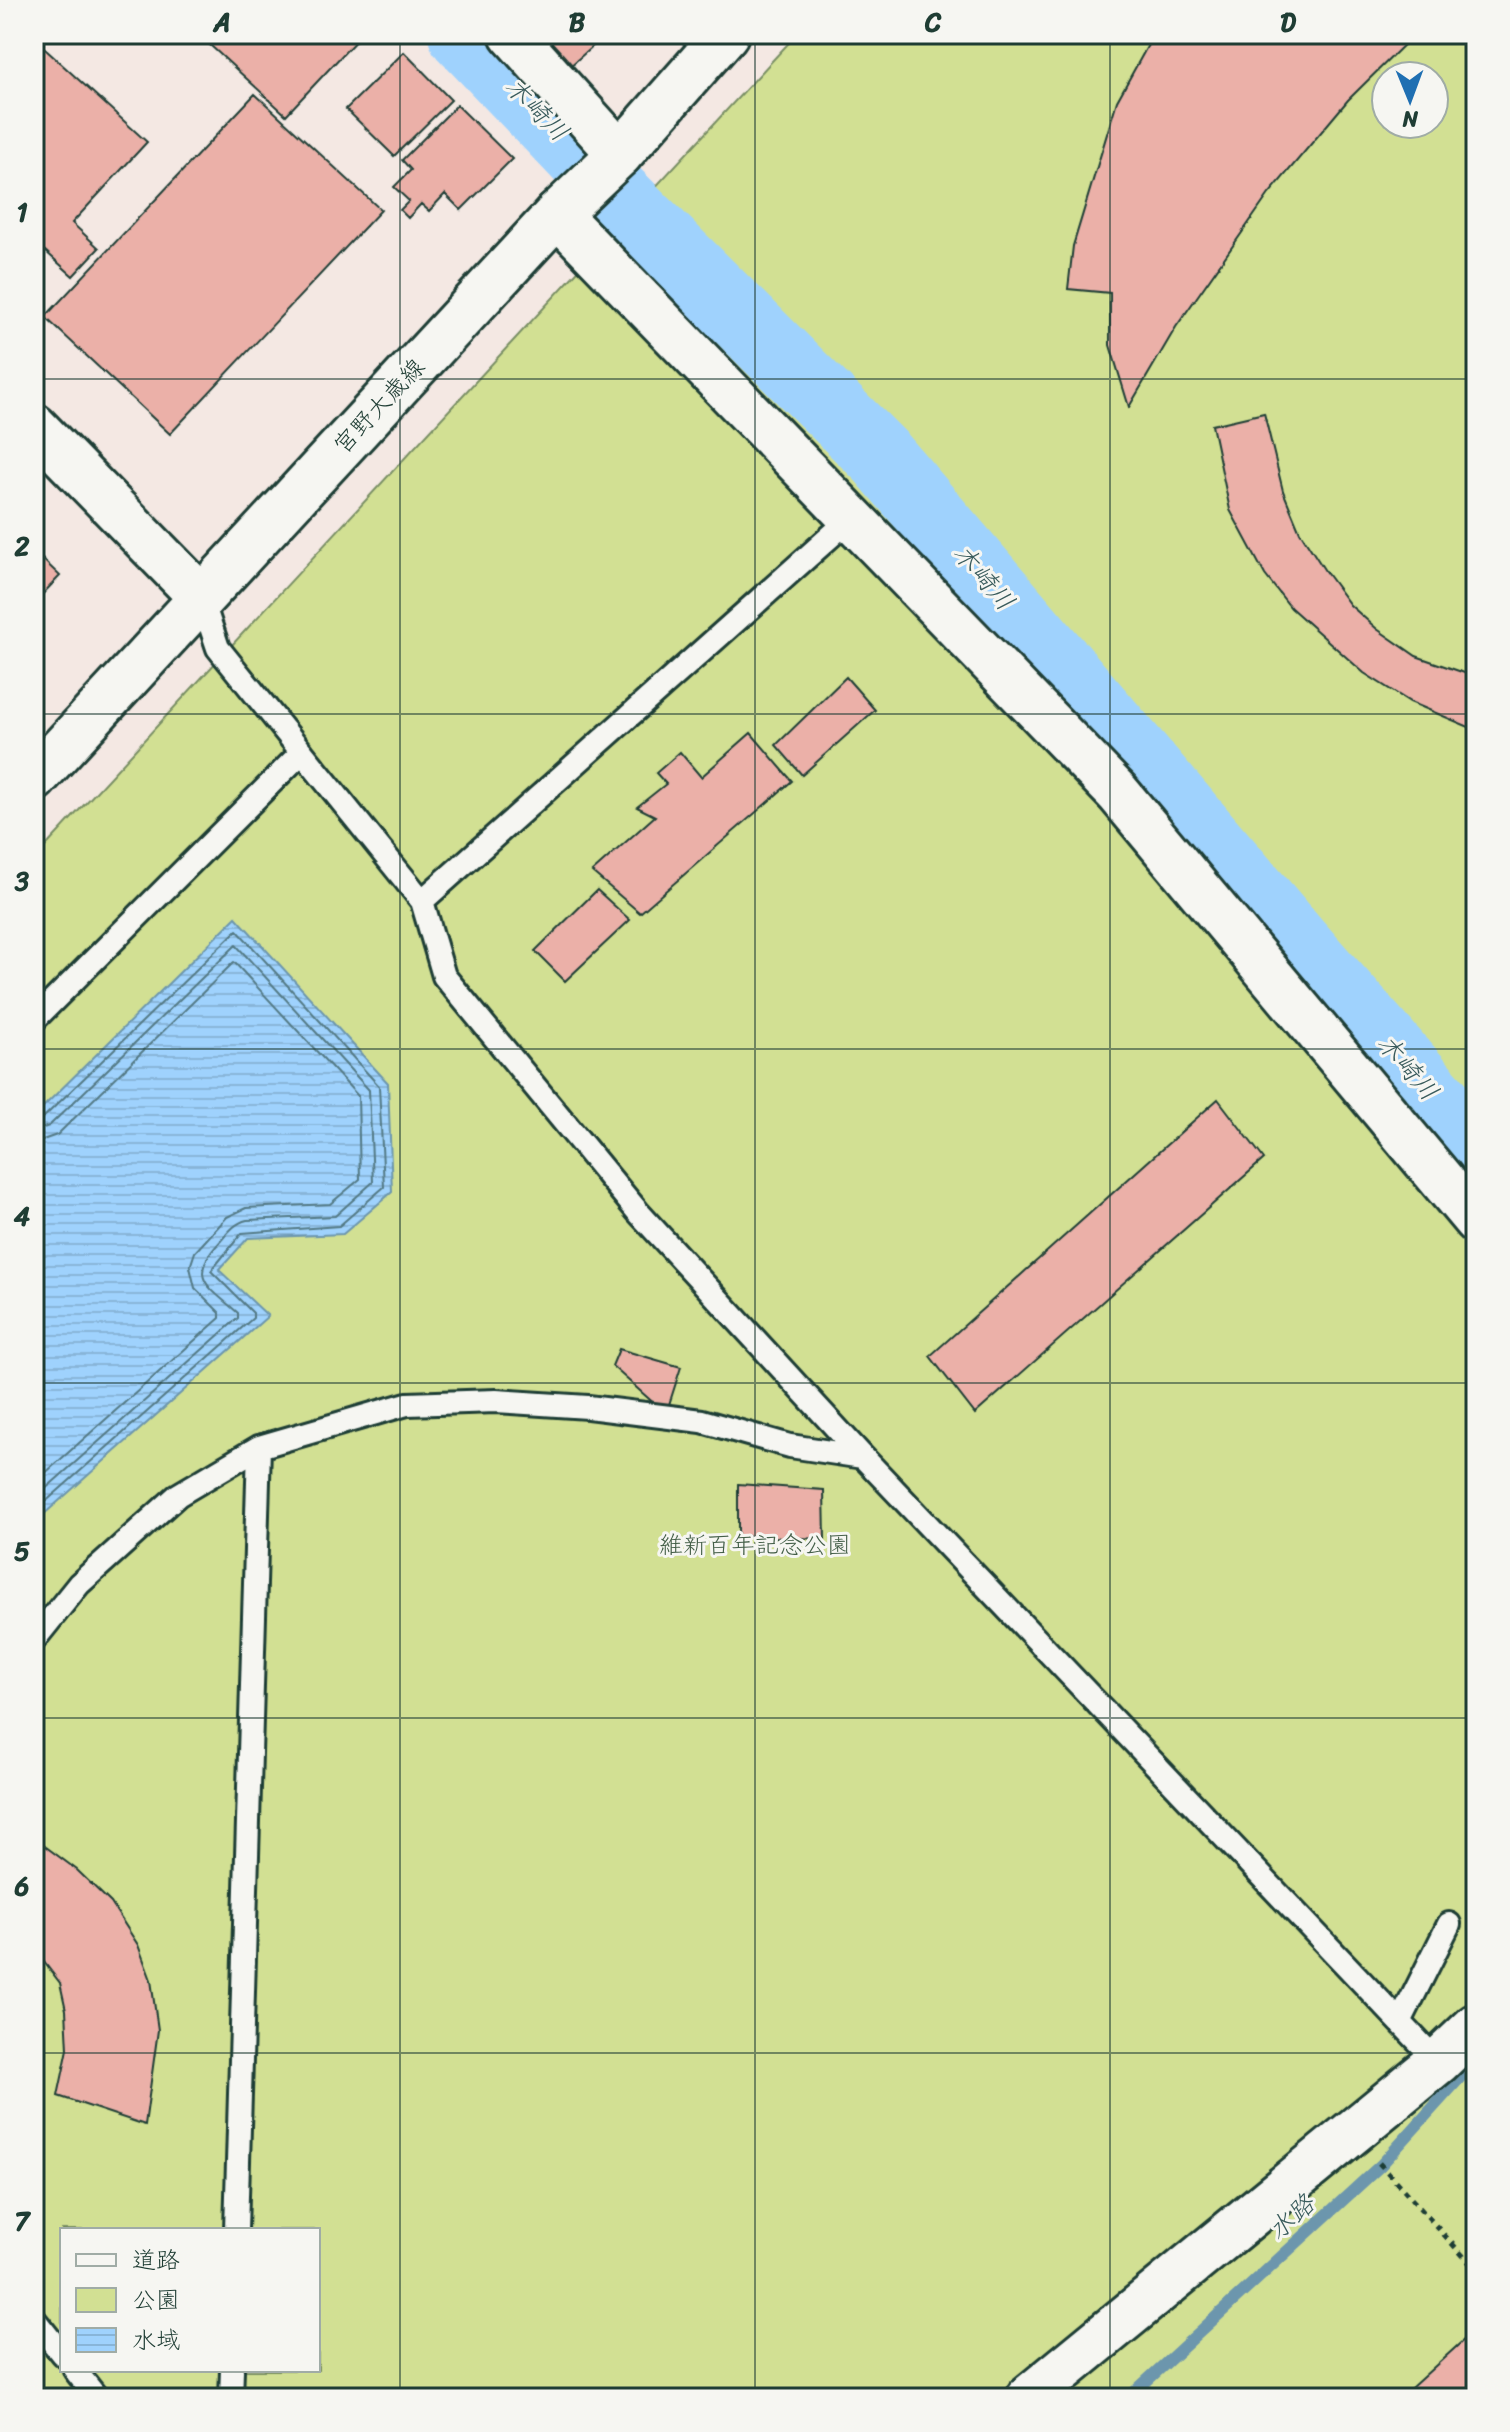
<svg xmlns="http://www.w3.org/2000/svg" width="1510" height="2432" font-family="Sriracha,'Klee One',sans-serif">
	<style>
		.green { fill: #d2e093; stroke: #788e64; stroke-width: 2; fill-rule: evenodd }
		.water { fill: url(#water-rules); stroke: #6c96ad; stroke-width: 2 }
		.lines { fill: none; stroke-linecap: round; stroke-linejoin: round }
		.shore { stroke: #527984; stroke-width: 2 }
		.stream { stroke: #6c96ad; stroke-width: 12 }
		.river { stroke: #9fd2fd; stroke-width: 70 }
		.building { fill: #ebb0a8; stroke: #1f3d34; stroke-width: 2 }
		.lane-casing { stroke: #1f3d34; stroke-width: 28 }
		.street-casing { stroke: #1f3d34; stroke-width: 50 }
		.secondary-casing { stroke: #1f3d34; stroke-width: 50 }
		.path { stroke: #1f3d34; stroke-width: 5; stroke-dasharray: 6 6; stroke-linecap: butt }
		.lane { stroke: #f6f6f2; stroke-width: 22 }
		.street { stroke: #f6f6f2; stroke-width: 44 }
		.secondary { stroke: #f6f6f2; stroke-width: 44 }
		.grid { fill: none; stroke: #1f3d34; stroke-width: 2; stroke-opacity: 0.55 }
		.labels { text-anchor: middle; stroke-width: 6; stroke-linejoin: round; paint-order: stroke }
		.street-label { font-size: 24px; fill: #1f3d34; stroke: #f6f6f2 }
		.park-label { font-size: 24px; fill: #435e47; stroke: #f6f6f2 }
		.water-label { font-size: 26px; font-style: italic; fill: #395b5c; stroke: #f6f6f2 }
		.neatline { fill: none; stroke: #1f3d34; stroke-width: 3 }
		.grid-label { font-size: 26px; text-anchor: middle; font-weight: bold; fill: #1f3d34 }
	</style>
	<defs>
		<pattern id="water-rules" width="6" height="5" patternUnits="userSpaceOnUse" patternTransform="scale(2)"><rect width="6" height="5" fill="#9fd2fd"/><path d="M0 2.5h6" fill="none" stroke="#88b5d9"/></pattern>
	</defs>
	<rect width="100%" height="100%" fill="#f4e8e3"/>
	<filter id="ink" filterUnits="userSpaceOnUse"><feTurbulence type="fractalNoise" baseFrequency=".0125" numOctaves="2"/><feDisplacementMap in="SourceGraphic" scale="16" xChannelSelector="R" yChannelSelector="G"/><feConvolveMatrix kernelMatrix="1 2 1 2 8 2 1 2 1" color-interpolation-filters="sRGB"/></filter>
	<g filter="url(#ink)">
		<!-- green -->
		<path class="green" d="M797,34H1476V2398H34V859ZM1386,76H1434V124H1386ZM62,2230H318V2370H62Z"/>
		<!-- water -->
		<path class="water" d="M236,917L388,1083L392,1192L343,1234L248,1238L219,1270L268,1316L34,1523V1116Z"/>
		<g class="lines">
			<!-- shore -->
			<path class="shore" d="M34,1121L43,1118L237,930L379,1086L384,1187L339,1226L242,1233L211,1271L253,1313V1318L34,1512
				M34,1131L49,1126L236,945L369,1090L373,1182L335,1216L247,1220C234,1223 227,1234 218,1244C186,1279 211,1288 238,1313V1318L34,1499
				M34,1143L57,1135L234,962L358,1096L360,1179L330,1204L246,1208L227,1217L195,1252L190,1267L195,1288L220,1313V1318L34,1483"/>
			<!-- stream -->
			<path class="stream" d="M1128,2398L1381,2165L1476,2060"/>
			<!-- river -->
			<path class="river" d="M463,34L608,186L882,458L1296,943L1476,1147"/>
		</g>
		<!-- building -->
		<path class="building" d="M198,34H362L286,115Z
			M522,34H584L594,45L560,75Z
			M1154,34H1415L1348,100L1269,194L1176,327L1129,407L1110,345V293L1068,289L1073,246L1117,101Z
			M34,39L147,142L72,223L99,248L73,276L45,251L34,263Z
			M404,52L451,100L394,156L346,109Z
			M255,94L381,210L170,434L45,317Z
			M457,105L512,159L461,210L445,194L429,211L421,204L408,218L400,210L409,201L394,187L411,170L402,160Z
			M1264,413L1283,491L1300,532L1325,571L1350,605L1377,629L1416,656L1476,677V730L1410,702L1364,673L1291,608L1265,575L1230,510L1212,425Z
			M34,551L60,576L34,603Z
			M846,677L875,710L802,775L776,745Z
			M751,733L792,781L640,913L592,872L655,816L637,807L666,784L656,773L680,752L701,777Z
			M597,890L630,920L565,981L535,951Z
			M1218,1099L1264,1159L975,1414L930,1356Z
			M619,1349L681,1367L666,1414L612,1366Z
			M738,1484L824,1490L825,1539L738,1536Z
			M34,1838L77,1870L111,1903L138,1945L151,1980L158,2030L145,2125L58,2096L68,2049L66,2010L60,1983L34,1949Z
			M1466,2338L1476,2349V2398H1400Z"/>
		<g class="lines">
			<!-- lane casing -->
			<g class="lane-casing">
				<path id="lane" d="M201,597L218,648L422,901L444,976L638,1212L863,1457L1438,2062
					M422,901L851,518
					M34,1020L302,752
					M34,1640L79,1584L178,1495L259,1447L407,1404L496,1401L588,1407L702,1421L790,1446L863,1457
					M1400,2022L1449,1924
					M236,2230L259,1447
					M34,2319L62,2354
					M75,2370L97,2398
					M231,2398L232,2370"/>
			</g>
			<!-- street casing -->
			<g class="street-casing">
				<path id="street" d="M512,34L620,154
					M557,214L1118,793L1476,1221
					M1028,2398L1438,2062L1476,2026"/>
			</g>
			<!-- secondary casing -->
			<g class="secondary-casing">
				<path id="secondary" d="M34,426L201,597
					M34,779L557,214L620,154L726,34"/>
			</g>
			<!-- path -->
			<path class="path" d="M1379,2163L1476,2270"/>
			<!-- lane -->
			<use href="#lane" class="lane"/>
			<!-- street -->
			<use href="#street" class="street"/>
			<!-- secondary -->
			<use href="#secondary" class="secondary"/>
		</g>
	</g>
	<!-- grid -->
	<path class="grid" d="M400,34V2398M755,34V2398M1110,34V2398M34,379H1476M34,714H1476M34,1049H1476M34,1383H1476M34,1718H1476M34,2053H1476"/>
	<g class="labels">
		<!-- street labels -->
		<g class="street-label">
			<text transform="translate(379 406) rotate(-47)" y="8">宮野大歳線</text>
		</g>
		<!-- park labels -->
		<g class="park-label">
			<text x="755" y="1553">維新百年記念公園</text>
		</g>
		<!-- water labels -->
		<g class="water-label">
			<text transform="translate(537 109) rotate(45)" y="9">木崎川</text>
			<text transform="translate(984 577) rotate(49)" y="9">木崎川</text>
			<text transform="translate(1408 1067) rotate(49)" y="9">木崎川</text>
			<text transform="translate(1291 2217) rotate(-43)" y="9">水路</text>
		</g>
	</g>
	<!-- margin -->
	<rect width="1510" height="2432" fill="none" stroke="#f6f6f2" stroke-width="88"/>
	<!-- legend -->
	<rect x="60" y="2228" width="260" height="144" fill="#f6f6f2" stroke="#a0aca6" stroke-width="2"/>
	<rect x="76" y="2254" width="40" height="12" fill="#f6f6f2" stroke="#a0aca6" stroke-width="2"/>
	<text x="132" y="2268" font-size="24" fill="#1f3d34">道路</text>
	<rect x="76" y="2288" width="40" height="24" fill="#d2e093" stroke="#a0aca6" stroke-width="2"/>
	<text x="132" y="2308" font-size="24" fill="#1f3d34">公園</text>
	<rect x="76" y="2328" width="40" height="24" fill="url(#water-rules)" stroke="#a0aca6" stroke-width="2"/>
	<text x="132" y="2348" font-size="24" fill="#1f3d34">水域</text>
	<!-- north arrow -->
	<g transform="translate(1410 100) rotate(179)"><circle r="38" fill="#f6f6f2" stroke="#a0aca6" stroke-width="2"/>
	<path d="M0-6L14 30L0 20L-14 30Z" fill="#1f6fb2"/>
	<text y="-12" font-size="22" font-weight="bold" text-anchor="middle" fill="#1f3d34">N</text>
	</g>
	<rect x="44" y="44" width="1422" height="2344" class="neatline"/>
	<g class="grid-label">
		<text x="222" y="31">A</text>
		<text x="577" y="31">B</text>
		<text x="933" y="31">C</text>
		<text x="1288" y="31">D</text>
		<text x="22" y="221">1</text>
		<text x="22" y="555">2</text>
		<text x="22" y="890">3</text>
		<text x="22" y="1225">4</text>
		<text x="22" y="1560">5</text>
		<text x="22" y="1895">6</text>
		<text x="22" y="2230">7</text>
	</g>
</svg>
